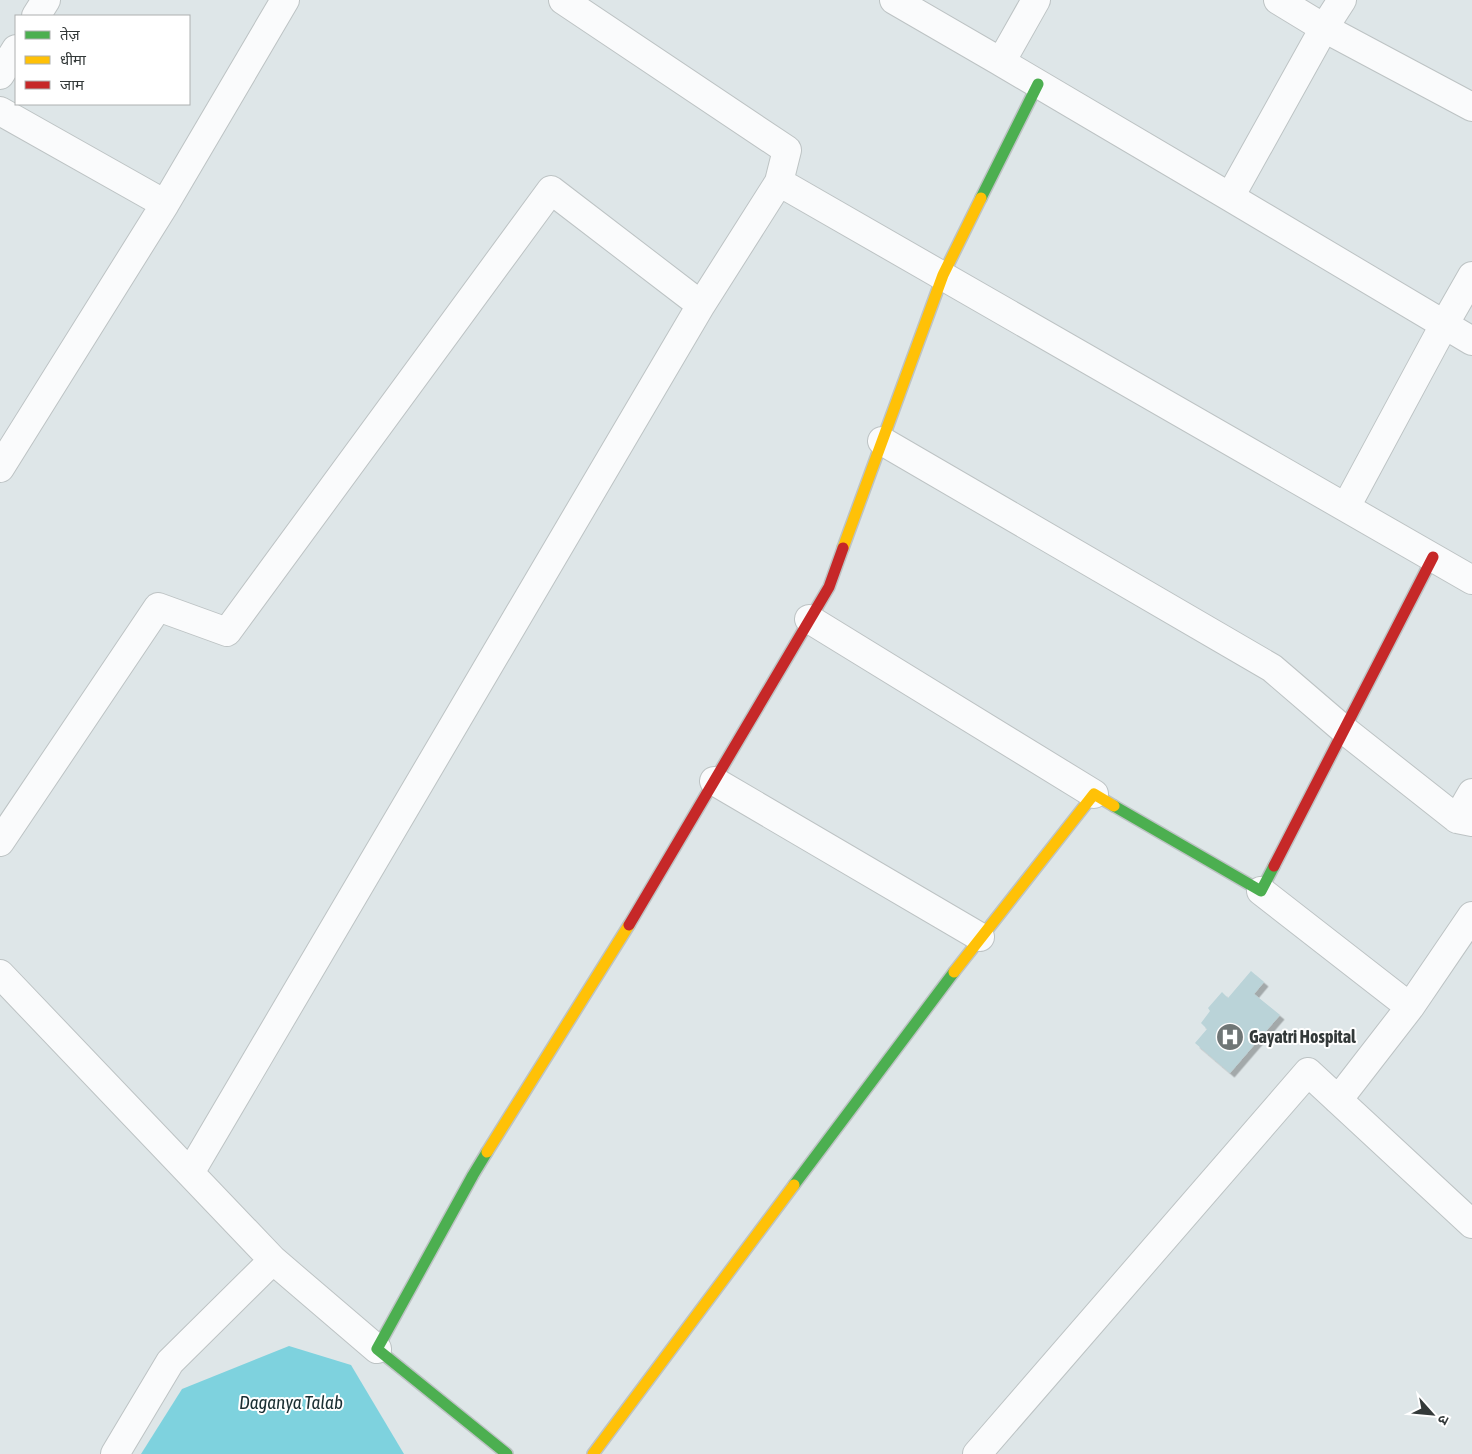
<svg xmlns="http://www.w3.org/2000/svg" width="1472" height="1454" font-family="'Asap Condensed','Noto Sans Devanagari',sans-serif">
	<style>
		.water { fill: #7ed2de }
		.building { fill: #bad3d8; filter: url(#shadow) }
		.lines { fill: none; stroke-linecap: round; stroke-linejoin: round }
		.street-casing { stroke: #bdc3c4; stroke-width: 30 }
		.fast-casing { stroke: #bdc3c4; stroke-width: 14 }
		.slow-casing { stroke: #bdc3c4; stroke-width: 14 }
		.jam-casing { stroke: #bdc3c4; stroke-width: 14 }
		.street { stroke: #fafbfc; stroke-width: 28 }
		.fast { stroke: #4caf50; stroke-width: 11 }
		.slow { stroke: #ffc107; stroke-width: 11 }
		.jam { stroke: #c62828; stroke-width: 11 }
		.labels { text-anchor: middle; stroke-width: 4; stroke-linejoin: round; paint-order: stroke }
		.poi-label { font-size: 18px; font-weight: bold; fill: #333939; stroke: #fff; text-anchor: start }
		.water-label { font-size: 19px; font-style: italic; fill: #1a2f33; stroke: #fff }
	</style>
	<defs>
		<filter id="shadow"><feDropShadow dx="4.5" dy="4.5" stdDeviation="0" flood-color="#0004"/></filter>
	</defs>
	<rect width="100%" height="100%" fill="#dee6e8"/>
	<!-- water -->
	<path class="water" d="M289,1346L351,1365L404,1454H141L182,1389Z"/>
	<!-- building -->
	<path class="building" d="M1251,971L1264,982L1254,994L1280,1015L1230,1073L1195,1043L1207,1029L1201,1023L1210,1011L1208,1008L1222,992L1228,998Z"/>
	<g class="lines">
		<!-- street casing -->
		<g class="street-casing">
			<path id="street" d="M563,0L787,150L779,182L1472,580
				M894,0L1001,62L1036,0
				M1278,0L1324,28L1472,107
				M36,16L46,0
				M1001,62L1230,197L1472,341
				M0,75L16,49
				M0,111L165,204
				M1230,197L1324,28L1342,0
				M882,441L1272,668L1343,729L1457,819L1472,822
				M0,468L165,204L285,0
				M1346,507L1444,325L1472,276
				M809,619L1094,794
				M714,781L980,937
				M1457,819L1472,793
				M0,842L158,607L227,632L551,190L701,305
				M1261,891L1410,1007
				M0,974L273,1260L377,1349
				M1338,1100L1410,1007L1472,916
				M190,1173L701,305L779,182
				M115,1454L170,1362L273,1260
				M977,1454L1308,1072L1472,1224"/>
		</g>
		<!-- fast casing -->
		<g class="fast-casing">
			<path id="fast" d="M981,198L1038,84
				M1114,806L1261,891L1274,866
				M487,1152L473,1175L377,1349L507,1454
				M794,1185L954,972"/>
		</g>
		<!-- slow casing -->
		<g class="slow-casing">
			<path id="slow" d="M843,548L943,275L981,198
				M954,972L1094,794L1114,806
				M487,1152L629,925
				M593,1454L794,1185"/>
		</g>
		<!-- jam casing -->
		<g class="jam-casing">
			<path id="jam" d="M1274,866L1433,557
				M629,925L829,587L843,548"/>
		</g>
		<!-- street -->
		<use href="#street" class="street"/>
		<!-- fast -->
		<use href="#fast" class="fast"/>
		<!-- slow -->
		<use href="#slow" class="slow"/>
		<!-- jam -->
		<use href="#jam" class="jam"/>
	</g>
	<!-- icons -->
	<defs>
		<g id="hospital-disc" transform="scale(1.4375)"><circle r="9.5" fill="#6f7676" stroke="#fff"/><path d="M-5-5h3v3.5h4V-5h3V5h-3V1.5h-4V5h-3Z" fill="#fff"/></g>
	</defs>
	<g fill-rule="evenodd">
		<use href="#hospital-disc" x="1230" y="1037"/>
	</g>
	<g class="labels">
		<!-- poi labels -->
		<g class="poi-label">
			<text x="1249" y="1043">Gayatri Hospital</text>
		</g>
		<!-- water labels -->
		<g class="water-label">
			<text x="291" y="1409">Daganya Talab</text>
		</g>
	</g>
	<!-- legend -->
	<rect x="15" y="15" width="175" height="90" fill="#ffffff" stroke="#adb0b0"/>
	<rect x="25" y="31" width="25" height="8" fill="#4caf50" stroke="#adb0b0"/>
	<text x="60" y="40" font-size="15" fill="#333939">तेज़</text>
	<rect x="25" y="56" width="25" height="8" fill="#ffc107" stroke="#adb0b0"/>
	<text x="60" y="65" font-size="15" fill="#333939">धीमा</text>
	<rect x="25" y="81" width="25" height="8" fill="#c62828" stroke="#adb0b0"/>
	<text x="60" y="90" font-size="15" fill="#333939">जाम</text>
	<!-- north arrow -->
	<g transform="translate(1432 1414) rotate(117)" stroke="#ffffff" stroke-width="4" paint-order="stroke">
	<path d="M0-4L9 19L0 12L-9 19Z" fill="#333939"/>
	<text y="-8" font-size="14" font-weight="bold" text-anchor="middle" fill="#333939">उ</text>
	</g>
</svg>
